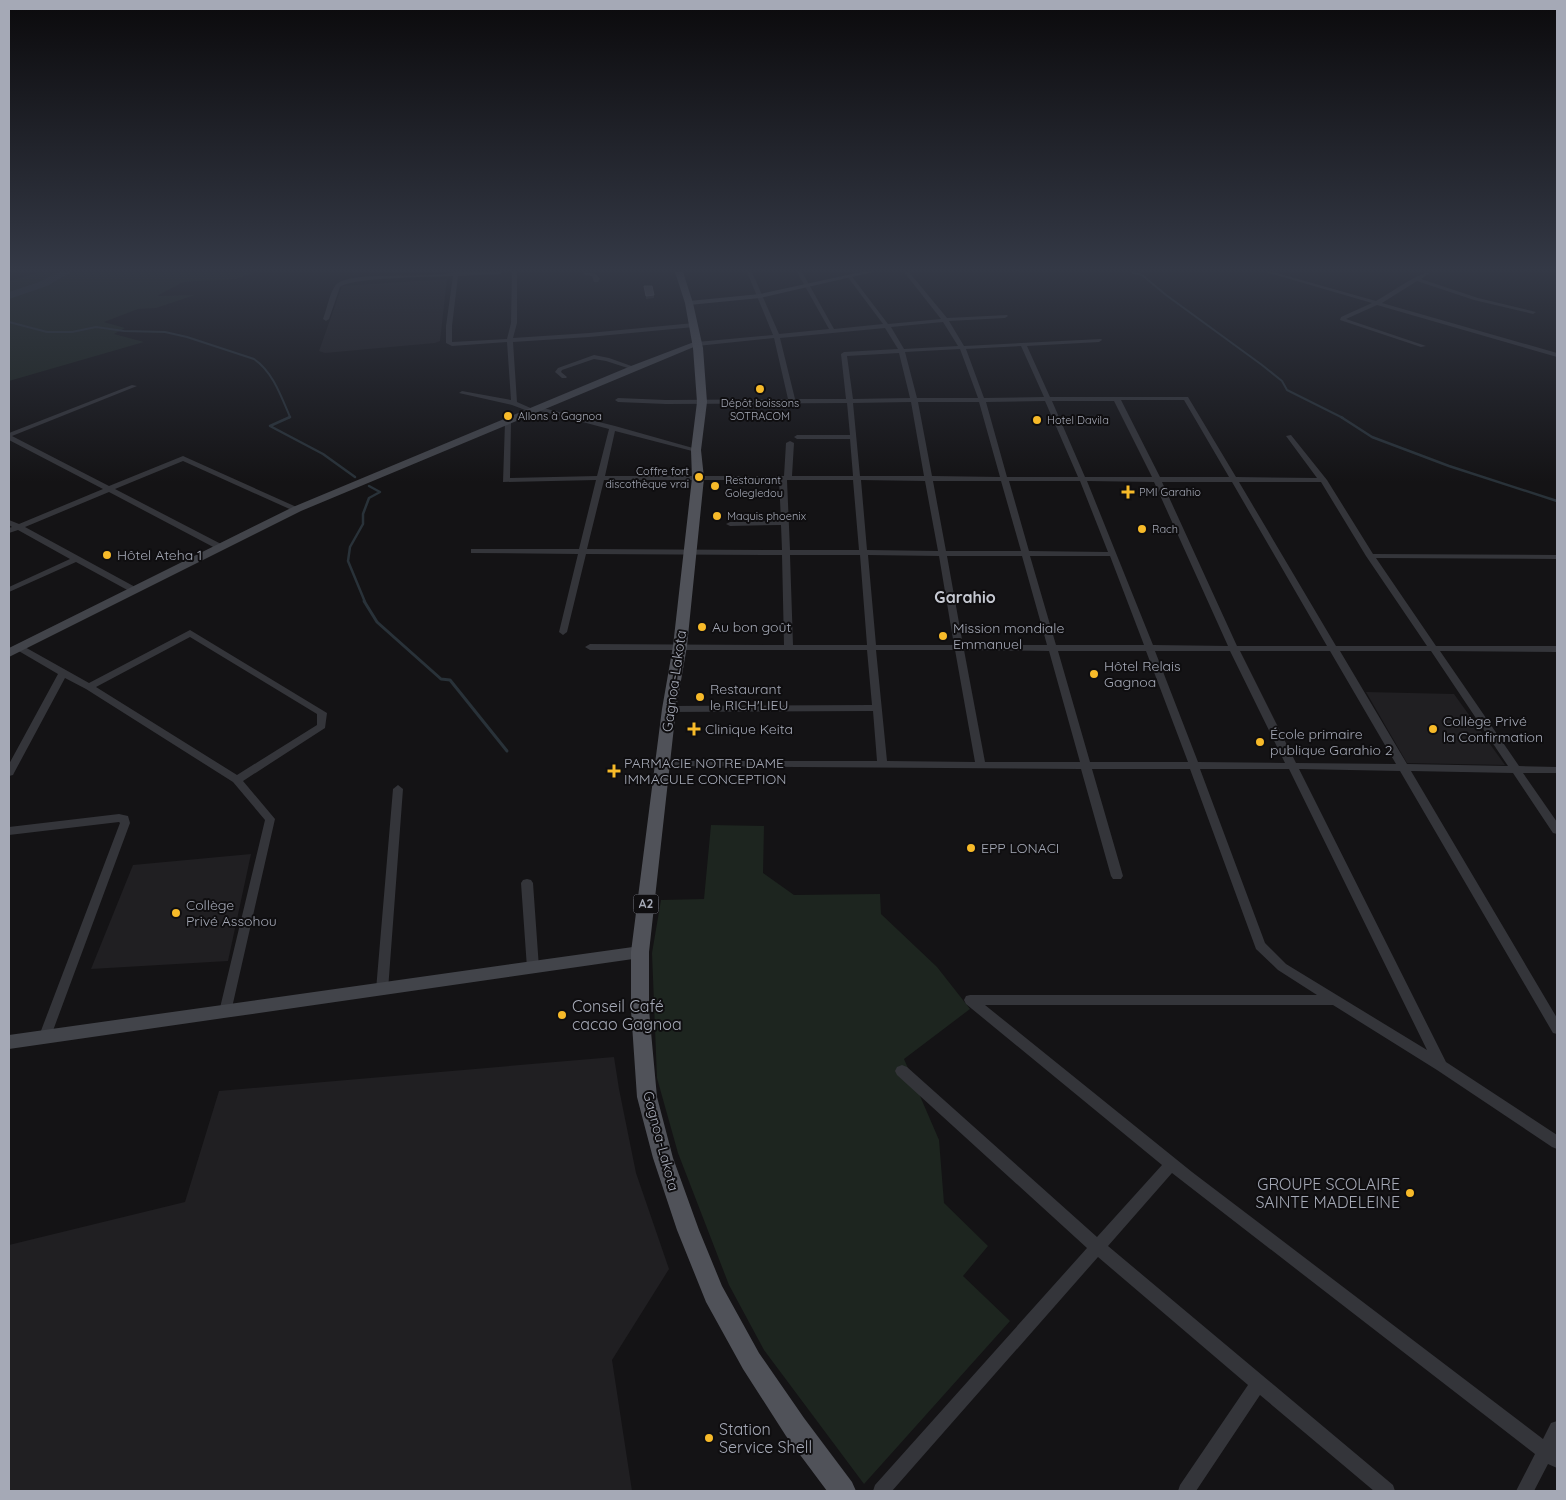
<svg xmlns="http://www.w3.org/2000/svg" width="1566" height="1500" font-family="Quicksand,sans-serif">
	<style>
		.built { fill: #201f22 }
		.green { fill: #1d251f }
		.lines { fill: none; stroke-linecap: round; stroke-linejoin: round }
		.stream-far2 { stroke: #293239; stroke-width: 2 }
		.stream-far1 { stroke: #293239; stroke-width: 2.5 }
		.stream { stroke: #293239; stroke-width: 3 }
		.river { fill: #293239; fill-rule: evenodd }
		.street { fill: #34353a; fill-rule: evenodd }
		.secondary { fill: #42444a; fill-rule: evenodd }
		.primary { fill: #505259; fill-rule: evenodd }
		.shaded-wall { fill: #2d2d30 }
		.building { fill: #505056; stroke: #5d5e65 }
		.poi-dot { fill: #f7ba29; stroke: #0f0e10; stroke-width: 2 }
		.labels { text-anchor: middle; stroke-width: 4; stroke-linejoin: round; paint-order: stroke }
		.far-poi-label { font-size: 11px; fill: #a5a9b6; stroke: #0f0e10; text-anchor: start }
		.shield { fill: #0f0e10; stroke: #787a84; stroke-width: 1 }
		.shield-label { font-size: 12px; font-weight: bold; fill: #a5a9b6 }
		.poi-label { font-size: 14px; fill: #a5a9b6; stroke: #0f0e10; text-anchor: start }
		.street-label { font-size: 14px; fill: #a5a9b6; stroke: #0f0e10 }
		.quarter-label { font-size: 16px; font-weight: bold; fill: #c6c9d2; stroke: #0f0e10 }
		.near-poi-label { font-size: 16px; fill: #a5a9b6; stroke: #0f0e10; text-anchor: start }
	</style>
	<rect width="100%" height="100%" fill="#141315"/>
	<!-- built -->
	<path class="built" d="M447,279L440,341L435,343L325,353L319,351L342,286Z
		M1366,692L1454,694L1505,765L1407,763Z
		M251,854L228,961L91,969L133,865Z
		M614,1057L619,1089L636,1173L669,1269L612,1360L632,1491H9V1245L185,1202L219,1091Z"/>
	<!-- green -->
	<path class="green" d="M42,272H255L236,279L183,282L157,296L195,295L156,308L138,309L104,322L125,328L114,334L144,342L9,381V281Z
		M711,825L764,826L763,873L794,895L880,894L881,914L937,967L970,1009L904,1059L939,1140L944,1203L988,1246L963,1276L1010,1321L864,1484L764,1350L729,1285L678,1153L657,1078L652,953L661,900L704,899Z"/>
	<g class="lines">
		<!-- stream-far2 -->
		<path class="stream-far2" d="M1131,272L1142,275L1166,295L1262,365L1282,381L1287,390L1343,418
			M9,322L47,332H72L96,327L124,331L165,332L187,337L254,359C273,372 281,396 290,417L288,418"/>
		<!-- stream-far1 -->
		<path class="stream-far1" d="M290,417L270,426L323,454L355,477
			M1341,417L1372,437L1449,466L1557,501
			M365,602L348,561L350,547L363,524V514L369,498L380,492L369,486"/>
		<!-- stream -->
		<path class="stream" d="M364,601L377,622L441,679L450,680L507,751"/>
		<!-- river -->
		<path class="river" d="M59,272H71L47,286L9,299V292L39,282Z"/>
		<!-- street -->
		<path class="street" d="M454,272H503L500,274L458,276L452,326V342L507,339L511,323L512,272H517V323L513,338L589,333L694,323L697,325L694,327L589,337L513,342L517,402L535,410L536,411L533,413L512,405L459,393L462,391L511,400L507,342L452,346L446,343V326L453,276C433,277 352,277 340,287L329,319L326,321L323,319C327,309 329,295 335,286C346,269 434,280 454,272Z
			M582,272L596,274L600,279L598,282H594L592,276L585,275Z
			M747,272H752L779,334L829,329L797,272H802L834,329L883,324L847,276L850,274L888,324L941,319L904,272H909L947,318L1007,315L1008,316L1005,318L949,321L964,346L1101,339L1102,340L1099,342L1027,346L1050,397H1188L1236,477L1317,478L1286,436L1291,435L1327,480L1373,554L1557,555V559L1376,558L1436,646H1557V652L1440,651L1519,766L1557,767V773H1523L1557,822V834L1553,833L1513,773L1411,771L1557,1018V1034L1553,1033L1400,771L1299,769L1446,1062L1557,1135V1149L1552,1147L1437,1070L1333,1005H985L1192,1172L1543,1439L1551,1423L1557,1421V1446L1556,1449L1557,1450V1468L1548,1464L1534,1491H1516L1535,1454L1172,1173L1108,1246L1393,1485L1395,1491H1374L1260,1395L1196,1491H1178L1180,1485L1248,1385L1098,1257L892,1491H873L875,1485L1087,1248L897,1075L895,1071L897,1067L902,1065L907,1067L1097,1237L1162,1165L966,1004L964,1000L966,996L970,995H1317L1278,970L1256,949L1190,769H1092L1123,876L1121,879H1113L1111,876L1081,769L658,766L657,764L662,761H877L873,711L669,712L664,709L669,706L872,705L867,650H590L585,647L590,644L784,645L782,555L586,554L567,632L563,635L559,632L578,554L471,553V549H579L596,480L503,482L505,422L508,420L511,422L510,478L597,476L609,429L537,410V408L539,407L615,426L700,450L696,452L615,431L605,476H784L786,443L790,441L794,443L792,476H853L850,439H797L794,437L797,435H850L847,403L666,404L618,402L615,400L618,398L666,400L788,399L774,338L697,346L694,344L697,342L773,335ZM943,322L958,346L904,349L891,327ZM885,328L898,349L844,352L841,354L846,399H795L780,338ZM1021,346L1044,397L984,398L966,349ZM960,349L978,398H917L905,352ZM899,353L910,398L853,399L847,356ZM1121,400H1184L1229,477H1160ZM1045,401L1078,477H1007L986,402ZM1052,401H1114L1152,477H1085ZM911,402L924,476H860L853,403ZM918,402H979L1000,477L932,476ZM604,480H779L781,521L730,522L726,524L730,526L781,525L782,550L587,549ZM787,480H853L859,550H790ZM861,480L925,481L938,551L867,550ZM933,481H1001L1021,551H946ZM1009,481H1080L1108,552L1029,551ZM1087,481L1154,482L1228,646L1153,645ZM1162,482H1232L1327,646H1237ZM1239,482H1321L1366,556L1427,646H1336ZM790,555H860L867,645H793ZM868,555L939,556L954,645H876ZM947,556H1022L1047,645H963ZM1030,556H1110L1144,645H1056ZM876,650H955L975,762L887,761ZM964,650L1049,651L1080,762H985ZM1058,651H1146L1188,762H1090ZM1155,651H1230L1285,763L1198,762ZM1240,651H1330L1396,764L1296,763ZM1340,651H1431L1508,766L1407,764ZM1200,769H1289L1427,1050L1286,964L1265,943Z
			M1266,272H1273L1376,301C1389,294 1419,272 1431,272L1421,279L1478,298L1536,312L1533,314L1474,300L1417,281L1382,303L1557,353V357L1377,305L1346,319L1426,346L1421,347L1340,320L1341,317L1372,303Z
			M594,355L609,358L637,368L634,370L606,361L594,359L562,370L561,372L567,377L566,378H562L555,372L558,368Z
			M132,385L137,386L12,436L109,486L183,456L301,509L297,511H294L183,461L115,489L223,545V549H217L109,492L25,527L137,588V592H131L76,562L9,592V587L70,559L18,530L9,533V528L12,527L9,525V520L19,524L103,489L9,440V433Z
			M190,630L327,713L325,728L243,781L275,819L231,1012L229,1016L225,1017L221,1016L219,1012L265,820L233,782L86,689L65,678L14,773L13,775L9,776V764L58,674L17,650L15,648L17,646H23L89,683ZM190,637L317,714V725L237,775L96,687Z
			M398,785L403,789L388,990L386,994L382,995L378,994L376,990L393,789Z
			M119,814L128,816L130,823L51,1036L50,1040L45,1041L40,1040L39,1036L120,823L119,822L9,835V827Z
			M527,879L531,880L533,883L539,968L537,971L533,973L529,971L527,968L521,883L523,880Z"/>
		<!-- secondary -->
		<path class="secondary" d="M861,272H873L760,298L689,305L685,303L689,301L760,294Z
			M694,342L701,344L301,511L9,657V648L293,507L631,366Z
			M640,946L646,947L648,952L646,957L640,958L9,1049V1035Z"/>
		<!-- primary -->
		<path class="primary" d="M675,272H683L693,303L703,348L707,402L701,450L704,478L687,646L676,709L649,952V1010L657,1097L673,1158L699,1230L722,1286L759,1353L804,1418L852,1482L856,1491H827L786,1436L743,1369L706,1302L677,1230L653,1158L637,1097L631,1010V952L662,709L673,646L692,478L691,450L697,402L693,348L685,303Z"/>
	</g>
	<!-- shaded-wall -->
	<path class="shaded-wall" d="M654,295V298L646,299V296Z"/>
	<!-- building -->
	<path class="building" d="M644,286H652L654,295L646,296Z"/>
	<!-- sky -->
	<linearGradient id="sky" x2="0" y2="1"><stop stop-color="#0b0a0c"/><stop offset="0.56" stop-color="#343946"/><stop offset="1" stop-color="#343946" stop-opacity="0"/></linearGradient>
	<rect width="1566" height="482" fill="url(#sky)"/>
	<!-- markers -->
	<g class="poi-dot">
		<circle cx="760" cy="389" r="5"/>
		<circle cx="508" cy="416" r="5"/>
		<circle cx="1037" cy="420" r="5"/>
		<circle cx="699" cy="477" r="5"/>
		<circle cx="715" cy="486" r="5"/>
		<path d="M1125.5 484.5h5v5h5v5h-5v5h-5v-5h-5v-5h5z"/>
		<circle cx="717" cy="516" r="5"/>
		<circle cx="1142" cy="529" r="5"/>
		<circle cx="107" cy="555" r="5"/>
		<circle cx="702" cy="627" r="5"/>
		<circle cx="943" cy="636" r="5"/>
		<circle cx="1094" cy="674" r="5"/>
		<circle cx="700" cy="697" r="5"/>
		<path d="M691.5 721.5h5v5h5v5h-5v5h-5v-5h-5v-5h5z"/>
		<circle cx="1433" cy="729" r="5"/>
		<circle cx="1260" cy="742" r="5"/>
		<path d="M611.5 763.5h5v5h5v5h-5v5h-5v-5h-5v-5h5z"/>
		<circle cx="971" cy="848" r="5"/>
		<circle cx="176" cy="913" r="5"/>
		<circle cx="562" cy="1015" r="5"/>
		<circle cx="1410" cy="1193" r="5"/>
		<circle cx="709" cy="1438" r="5"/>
	</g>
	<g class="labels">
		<!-- far-poi labels -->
		<g class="far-poi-label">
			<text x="760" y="407" text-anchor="middle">Dépôt boissons<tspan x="760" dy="13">SOTRACOM</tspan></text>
			<text x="518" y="420">Allons à Gagnoa</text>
			<text x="1047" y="424">Hotel Davila</text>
			<text x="689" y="475" text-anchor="end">Coffre fort<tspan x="689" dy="13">discothèque vrai</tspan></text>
			<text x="725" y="484">Restaurant<tspan x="725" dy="13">Golegledou</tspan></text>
			<text x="1139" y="496">PMI Garahio</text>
			<text x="727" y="520">Maquis phoenix</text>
			<text x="1152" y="533">Rach</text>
		</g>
		<!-- shield labels -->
		<rect class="shield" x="633.5" y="894.5" width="25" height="19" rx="4"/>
		<g class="shield-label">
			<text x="646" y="908">A2</text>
		</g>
		<!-- poi labels -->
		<g class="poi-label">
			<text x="117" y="560">Hôtel Ateha 1</text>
			<text x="712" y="632">Au bon goût</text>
			<text x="953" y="633">Mission mondiale<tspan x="953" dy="16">Emmanuel</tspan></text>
			<text x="1104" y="671">Hôtel Relais<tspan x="1104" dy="16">Gagnoa</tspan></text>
			<text x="710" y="694">Restaurant<tspan x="710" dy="16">le RICH'LIEU</tspan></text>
			<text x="1443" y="726">Collège Privé<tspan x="1443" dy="16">la Confirmation</tspan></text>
			<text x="705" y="734">Clinique Keita</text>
			<text x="1270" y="739">École primaire<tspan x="1270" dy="16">publique Garahio 2</tspan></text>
			<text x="624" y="768">PARMACIE NOTRE DAME<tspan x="624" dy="16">IMMACULE CONCEPTION</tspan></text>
			<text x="981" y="853">EPP LONACI</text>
			<text x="186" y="910">Collège<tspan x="186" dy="16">Privé Assohou</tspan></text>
		</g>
		<!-- street labels -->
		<g class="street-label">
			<text transform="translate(674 681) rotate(-82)" y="5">Gagnoa-Lakota</text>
			<text transform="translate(661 1141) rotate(75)" y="5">Gagnoa-Lakota</text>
		</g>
		<!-- quarter labels -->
		<g class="quarter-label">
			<text x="965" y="603">Garahio</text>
		</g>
		<!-- near-poi labels -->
		<g class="near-poi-label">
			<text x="572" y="1012">Conseil Café<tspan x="572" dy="18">cacao Gagnoa</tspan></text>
			<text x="1400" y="1190" text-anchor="end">GROUPE SCOLAIRE<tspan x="1400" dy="18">SAINTE MADELEINE</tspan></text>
			<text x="719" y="1435">Station<tspan x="719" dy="18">Service Shell</tspan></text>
		</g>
	</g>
	<!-- border -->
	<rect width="1566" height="1500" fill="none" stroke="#a5a9b6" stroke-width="20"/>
</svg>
